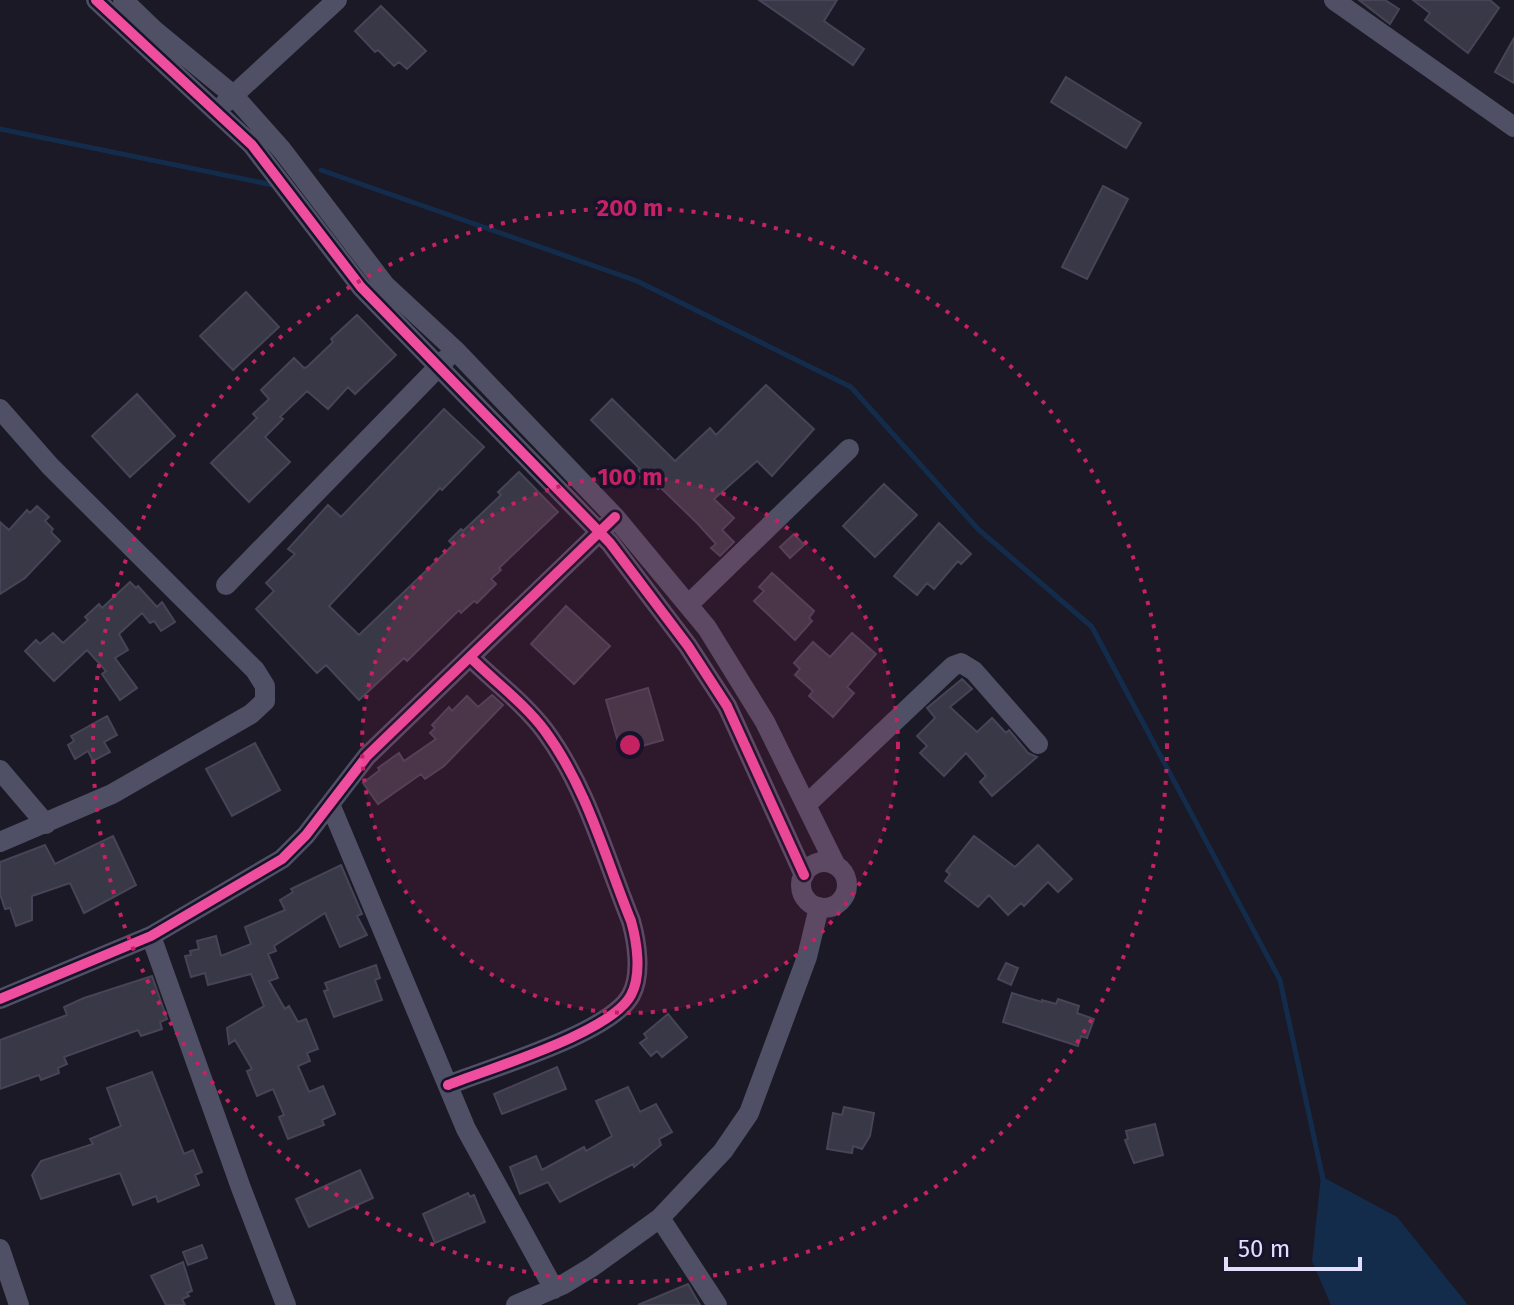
<svg xmlns="http://www.w3.org/2000/svg" width="1514" height="1305" font-family="'Fira Sans',sans-serif">
	<style>
		.water { fill: #142c4b }
		.lines { fill: none; stroke-linecap: round; stroke-linejoin: round }
		.stream { stroke: #142c4b; stroke-width: 5 }
		.building { fill: #393846; stroke: #474457; stroke-width: 2 }
		.minor { stroke: #4f4f65; stroke-width: 20 }
		.cycleway-casing { stroke: #16132b; stroke-width: 15 }
		.cycleway { stroke: #ef4d9e; stroke-width: 10 }
		.ring { fill: none; stroke: #c42263; stroke-width: 4; stroke-dasharray: 4 8 }
		.centre { fill: #c42263; stroke: #16132b; stroke-width: 4 }
		.ring-label { font-size: 24px; text-anchor: middle; font-weight: bold; fill: #c42263; stroke: #16132b; stroke-width: 7; stroke-linejoin: round; paint-order: stroke }
	</style>
	<rect width="100%" height="100%" fill="#1a1925"/>
	<!-- water -->
	<path class="water" d="M1321,1176L1397,1217L1468,1305H1331L1312,1261Z"/>
	<g class="lines">
		<!-- stream -->
		<path class="stream" d="M0,129L273,185
			M321,170L637,281L851,387L978,529L1092,627L1280,980L1323,1179"/>
	</g>
	<!-- building -->
	<path class="building" d="M759,0H837L824,21L864,49L853,65Z
		M1359,0H1385L1399,9L1390,24Z
		M1413,0H1490L1499,8L1468,53L1425,20L1430,13Z
		M381,6L426,51L407,69L399,62L394,66L378,50L375,52L355,31Z
		M1514,38V83L1495,72Z
		M1066,77L1141,123L1126,148L1051,102Z
		M1103,186L1128,199L1087,279L1062,267Z
		M246,292L279,327L233,370L200,336Z
		M357,315L396,355L355,394L348,387L328,409L307,391L280,417L283,419L265,437L290,462L249,502L211,463L257,418L253,414L269,399L261,390L294,358L304,368L307,367L333,342L331,339Z
		M766,385L814,429L772,476L757,461L714,499L734,518L722,530L734,542L720,556L711,548L716,544L698,524L660,487L658,489L638,470L640,469L591,420L612,399L675,461L710,428L716,435Z
		M137,394L175,436L130,477L92,436Z
		M444,409L484,447L442,490L440,488L329,606L359,635L453,545L449,541L461,529L463,531L501,495L498,492L519,472L558,512L499,568L501,570L491,579L496,584L477,603L474,601L461,613L459,610L407,661L404,658L359,700L326,665L317,673L256,609L274,591L266,583L295,554L288,549L328,505L341,517Z
		M884,484L917,515L875,557L843,526Z
		M37,506L49,517L45,521L53,529L51,532L60,541L25,578L0,594V522L9,530L27,510L30,513Z
		M939,523L971,554L961,564L958,561L934,589L927,583L917,595L894,576Z
		M794,534L804,545L790,558L780,547Z
		M772,573L814,611L809,618L812,621L795,640L754,601L764,591L759,587Z
		M130,582L136,588L138,586L157,607L162,602L175,622L161,631L154,621L150,623L142,613L119,634L128,650L115,658L137,688L120,700L102,674L106,671L87,650L54,681L25,651L36,640L40,644L53,633L63,643L88,620L85,617L99,604L102,608Z
		M566,606L610,646L574,684L531,644Z
		M852,633L876,654L847,687L854,693L833,717L809,696L813,691L795,675L800,669L794,663L813,642L830,657Z
		M962,679L972,689L950,707L977,732L992,718L1006,733L1009,730L1028,753L1037,757L992,796L980,782L986,776L966,753L944,776L920,753L927,746L917,736L935,718L927,708Z
		M648,688L663,740L621,752L606,700Z
		M492,695L503,705L444,766L425,779L421,774L378,804L363,783L380,770L378,768L399,753L404,761L436,739L430,733L435,728L432,725L449,707L452,711L467,696L478,707Z
		M107,716L117,735L104,742L110,752L93,761L88,751L75,759L68,745L74,741L71,736Z
		M255,743L280,790L232,816L206,769Z
		M113,836L136,885L84,913L70,883L32,896V920L16,926L10,908L5,909L0,894V862L45,845L55,864Z
		M974,836L1015,867L1038,845L1072,879L1058,892L1048,882L1024,906L1021,903L1008,915L989,895L978,907L945,881L950,874L946,871Z
		M341,865L362,914L357,916L367,935L340,947L325,913L274,946L276,951L268,954L278,978L269,981L285,1009L289,1006L298,1022L306,1019L318,1049L307,1053L310,1061L298,1066L309,1092L323,1086L335,1114L322,1120L324,1125L288,1139L279,1117L284,1115L273,1089L257,1096L247,1071L252,1069L235,1040L229,1044L227,1028L264,1006L251,974L208,985L205,973L191,977L185,956L191,955L190,951L199,949L197,941L216,936L221,956L251,944L245,927L285,910L280,900L293,892L291,889Z
		M1006,963L1018,968L1011,985L998,979Z
		M376,965L380,978L375,980L382,1000L334,1017L324,991L328,990L325,983Z
		M152,976L167,1019L160,1022L162,1029L141,1036L138,1030L64,1057L67,1064L58,1068L59,1073L41,1080L39,1075L0,1089V1040L67,1015L64,1007L84,998Z
		M1012,993L1042,1002V1000L1056,1004L1058,999L1079,1006L1077,1013L1094,1019L1087,1038L1081,1036L1078,1046L1003,1022Z
		M668,1014L687,1037L662,1057L657,1051L651,1056L640,1043L647,1038L644,1034Z
		M557,1067L566,1089L502,1114L494,1094Z
		M152,1072L184,1154L193,1150L202,1172L195,1175L199,1185L158,1202L156,1196L133,1205L120,1173L41,1199L32,1175L41,1161L93,1144L90,1139L121,1126L107,1088Z
		M628,1087L640,1112L656,1104L672,1132L659,1139L661,1145L634,1167L633,1164L560,1202L548,1182L520,1194L510,1167L536,1156L542,1170L584,1147L586,1151L612,1136L596,1101Z
		M844,1107L874,1113L870,1136L862,1149L853,1146L852,1153L827,1149L833,1113L842,1115Z
		M1155,1124L1163,1155L1134,1163L1125,1140L1128,1139L1126,1131Z
		M360,1170L373,1198L309,1227L296,1199Z
		M468,1193L470,1197L474,1195L485,1222L435,1243L423,1214Z
		M202,1245L207,1258L188,1265L183,1252Z
		M183,1262L192,1291L187,1293L189,1296L182,1299L185,1305H166L151,1276Z
		M688,1284L700,1305H638Z"/>
	<g class="lines">
		<!-- minor -->
		<path class="minor" d="M96,0L252,145L361,287L610,543L688,646L727,706L804,875
			M123,0L154,30L233,95L282,150L385,285L455,350L615,517L707,628L765,722L835,864
			M1334,0L1514,127
			M225,103L337,0
			M0,409L50,466L255,670L265,686V701L251,714L112,794L0,842
			M226,585L446,359
			M688,605L849,449
			M0,770L46,824
			M330,804L466,1129L554,1289
			M806,805L953,666L961,663L974,671L1038,744
			M801 885a23 23 0 1 1 46 0a23 23 0 1 1-46 0Z
			M151,936L241,1188L286,1305
			M0,999L151,936L282,859L306,835L367,756L607,525
			M448,1085C490,1068 611,1033 631,995C642,975 637,942 631,921C605,857 587,788 545,731C525,704 494,681 470,657
			M660,1218L717,1305
			M0,1249L19,1305
			M516,1305L564,1284L592,1267L660,1218L723,1151L749,1113L807,957L819,907"/>
		<!-- cycleway casing -->
		<g class="cycleway-casing">
			<path id="cycleway" d="M96,0L252,145L361,287L610,543L688,646L727,706L804,875
				M0,999L151,936L282,859L306,835L367,756L615,517
				M448,1085C490,1068 611,1033 631,995C642,975 637,942 631,921C605,857 587,788 545,731C525,704 494,681 470,657"/>
		</g>
		<!-- cycleway -->
		<use href="#cycleway" class="cycleway"/>
	</g>
	<!-- distance rings -->
	<circle cx="630" cy="745" r="268" fill="#c42263" fill-opacity=".12"/>
	<g class="ring">
		<circle cx="630" cy="745" r="268"/>
		<circle cx="630" cy="745" r="537"/>
	</g>
	<circle cx="630" cy="745" r="12" class="centre"/>
	<g class="ring-label">
		<text x="630" y="216">200 m</text>
		<text x="630" y="485">100 m</text>
	</g>
	<!-- scale -->
	<path d="M1226 1257v12h134v-12" fill="none" stroke="#e1dffd" stroke-width="4"/>
	<text x="1238" y="1257" font-size="24" fill="#e1dffd" stroke="#16132b" stroke-width="6" paint-order="stroke">50 m</text>
</svg>
